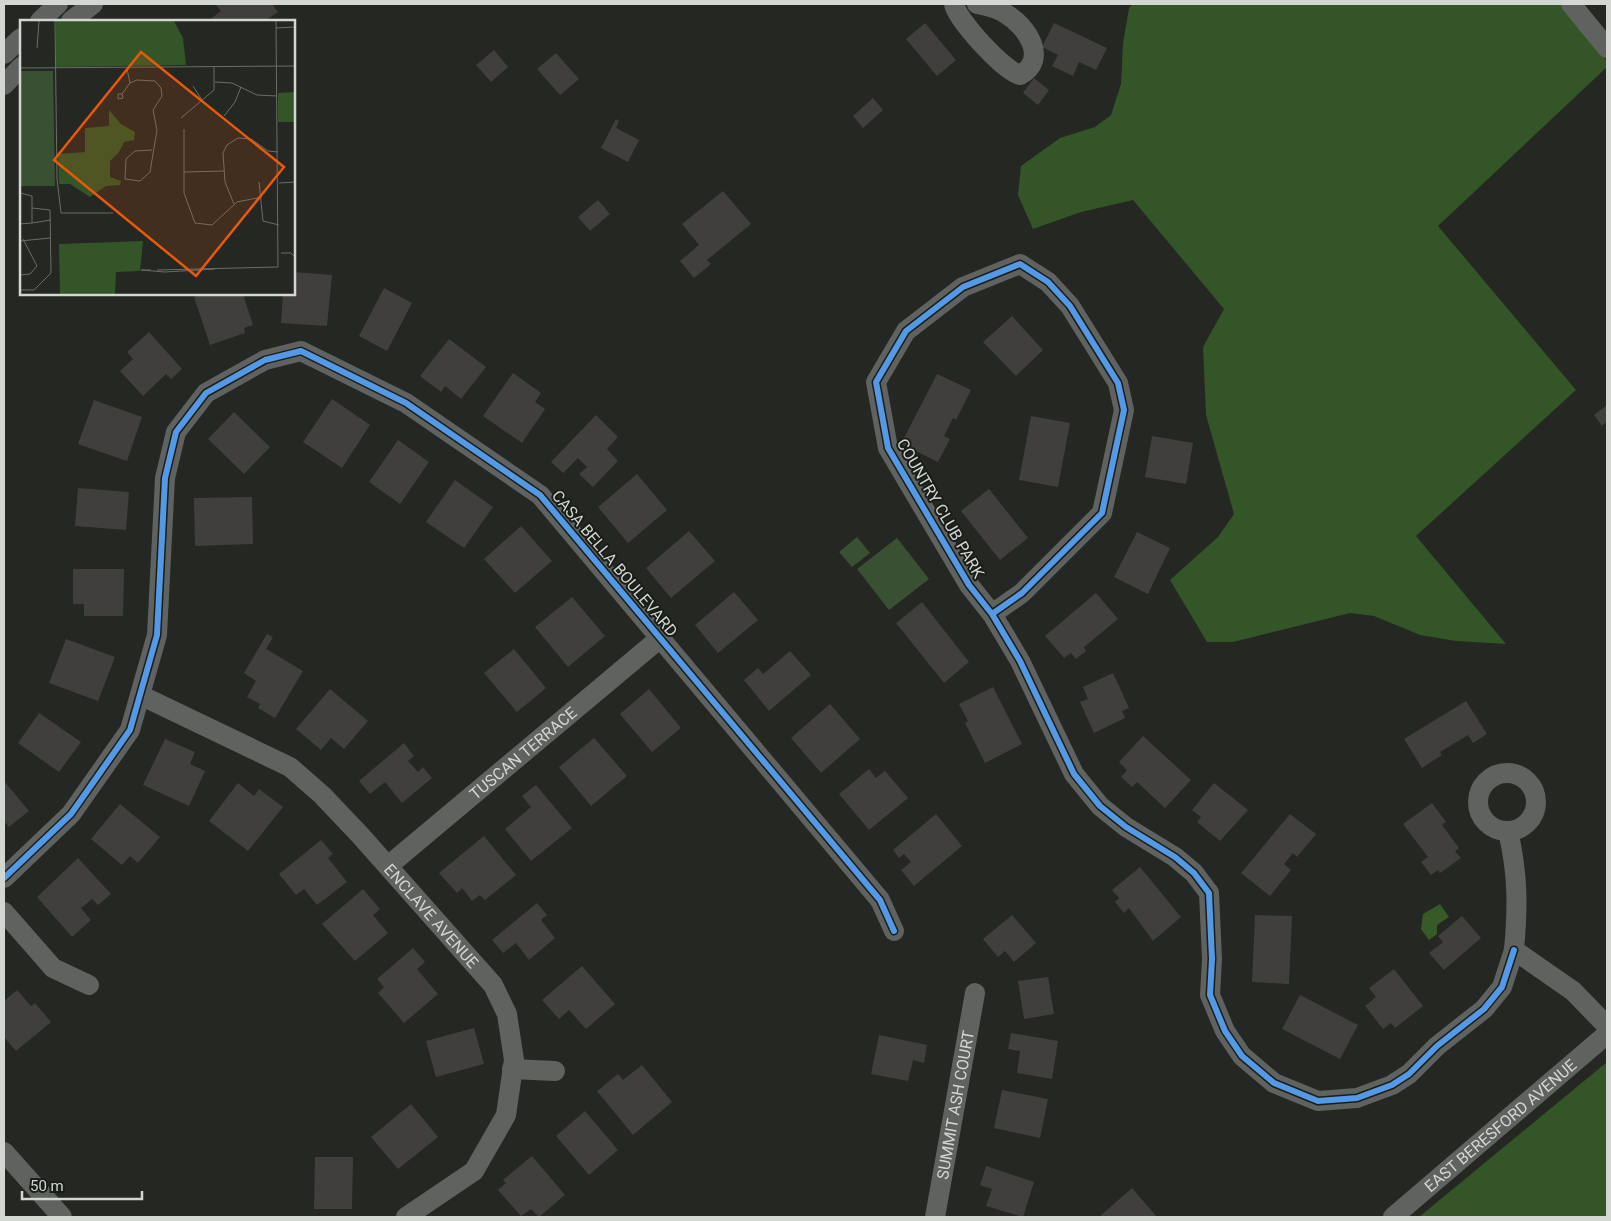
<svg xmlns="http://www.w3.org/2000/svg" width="1611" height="1221" font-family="Roboto,sans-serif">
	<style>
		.green { fill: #3a5032 }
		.forest { fill: #345527 }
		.water { fill: #385a29 }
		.building { fill: #403f3d }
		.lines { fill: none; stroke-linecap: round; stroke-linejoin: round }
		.minor { stroke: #60625f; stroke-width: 20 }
		.cycleway-casing { stroke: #191e18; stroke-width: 9 }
		.cycleway { stroke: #5399e6; stroke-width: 6 }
		.labels { text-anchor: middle; stroke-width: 4; stroke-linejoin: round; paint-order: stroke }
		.street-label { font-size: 16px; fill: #d3d7d2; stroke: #191e18 }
		.inset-road { fill: none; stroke: #6a6d68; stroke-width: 1 }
		.view { fill: #e8590c; fill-opacity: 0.15; stroke: #e8590c; stroke-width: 2.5 }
		.inset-edge { fill: none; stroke: #d3d7d2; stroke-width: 2.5 }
	</style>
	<rect width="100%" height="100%" fill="#242722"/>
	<!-- green -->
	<path class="green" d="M857,537L870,553L852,567L839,552Z
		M897,538L929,579L889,610L857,569Z"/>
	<!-- forest -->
	<path class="forest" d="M1133,4H1560L1607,61V67L1438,226L1576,390L1416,536L1506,644L1456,641L1420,635L1374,616L1350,613L1233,642H1207L1170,580L1218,537L1234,514L1206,415L1203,347L1224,309L1133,200L1081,212L1033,229L1018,195L1021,166L1060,138L1095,127L1111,115L1121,84L1123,43L1129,8Z
		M1607,1062V1217H1419Z"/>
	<!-- water -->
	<path class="water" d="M1440,904L1449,917L1437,925V934L1429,940L1421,929L1423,914Z"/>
	<!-- building -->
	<path class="building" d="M215,4H272L278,12L265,21H208L221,11Z
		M925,23L956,60L937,76L906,39Z
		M1054,23L1107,48L1096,70L1079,62L1073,76L1052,66L1058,55L1042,47Z
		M494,50L508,67L491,82L476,65Z
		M556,53L579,79L560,95L537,69Z
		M1034,78L1049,90L1038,105L1023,93Z
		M873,98L883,110L863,128L853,116Z
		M616,119L619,121L616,128L639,140L628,162L601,148Z
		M723,191L751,224L707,260L711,264L694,278L680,261L699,245L682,224Z
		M598,200L610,214L590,231L578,217Z
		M294,272L332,275L327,326L281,323L283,294H294Z
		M384,288L412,303L387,351L359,336Z
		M203,294H243L253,325L244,328L245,333L210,345L194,297Z
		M1012,316L1043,350L1016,376L983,342Z
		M149,332L182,369L171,379L166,374L143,396L120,371L133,359L127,352Z
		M449,339L486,367L461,399L445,386L441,392L420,376Z
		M513,373L541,393L535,402L545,409L522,443L483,416Z
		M937,374L971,390L956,420L953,418L944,436L950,439L938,462L901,444Z
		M332,399L370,425L342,468L303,442Z
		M94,400L142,417L127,461L78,444Z
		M1607,405V421L1602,426L1594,415Z
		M234,412L270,447L244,474L208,439Z
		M596,415L618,437L607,449L618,461L593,487L579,474L587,467L578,458L563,473L551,462Z
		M1031,416L1070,423L1058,487L1019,480Z
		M1152,436L1193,443L1186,484L1145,477Z
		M398,440L429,462L400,504L369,482Z
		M637,474L667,510L628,543L598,507Z
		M455,480L493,507L464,548L426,522Z
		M78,488L129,492L126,530L75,526Z
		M989,489L1028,538L1000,560L961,511Z
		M252,497L253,544L195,546L194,498Z
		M521,526L552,561L515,593L484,559Z
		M689,531L715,561L671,598L646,568Z
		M1137,532L1170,548L1148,594L1114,577Z
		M73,569H124L123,616H84V604H73Z
		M734,592L758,620L718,653L695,625Z
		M1096,593L1118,619L1084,647L1086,651L1076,659L1071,653L1064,658L1045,636Z
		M572,597L605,636L568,667L535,627Z
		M922,602L969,662L944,683L896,623Z
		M267,634L273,637L266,649L303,671L275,718L258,708L260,704L247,697L256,681L244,673Z
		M66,639L115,657L98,701L49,683Z
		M514,649L546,688L517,712L484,673Z
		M790,651L811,675L769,711L744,680L758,668L763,674Z
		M1113,673L1129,708L1122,711L1125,718L1094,733L1080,702L1088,699L1083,687Z
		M993,687L1022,744L985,763L965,723L968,721L959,704Z
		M330,689L368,721L344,749L331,738L321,750L296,729Z
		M649,689L681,728L652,752L620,714Z
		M1466,701L1487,734L1473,743L1468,735L1440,752L1442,755L1422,768L1404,739Z
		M830,704L860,739L821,773L791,738Z
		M39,713L81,742L59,772L18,743Z
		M1143,736L1191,780L1165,808L1137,782L1132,787L1121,777L1127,770L1119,762Z
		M594,738L627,776L591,806L559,767Z
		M165,739L195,752L190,764L205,771L189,806L143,785Z
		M404,743L414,756L408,761L418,772L423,767L432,778L402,803L385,782L370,794L359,781Z
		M869,769L876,778L885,771L908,798L869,830L839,794Z
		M4,781L29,811L9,827L6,823L4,825Z
		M238,783L254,796L259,789L283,807L248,851L209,821Z
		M1214,783L1248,810L1220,841L1197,822L1201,817L1192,810Z
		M536,785L572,828L531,861L505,829L531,807L522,796Z
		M1432,803L1446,822L1442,825L1459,848L1455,851L1461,858L1440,873L1438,870L1431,875L1421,862L1428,857L1403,824Z
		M120,804L160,837L138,863L130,856L122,865L91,839Z
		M936,814L962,846L914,886L901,870L911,862L904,854L899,858L893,850Z
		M1290,814L1316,834L1297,857L1293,853L1284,864L1291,870L1270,896L1241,873Z
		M484,836L516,875L485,900L480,895L472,901L462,888L457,893L439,873Z
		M321,840L333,854L328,858L347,882L317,905L304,889L296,895L279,874Z
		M78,858L111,894L98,905L92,899L81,908L91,920L72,937L37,897Z
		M1140,867L1181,917L1153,941L1129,908L1124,913L1115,902L1119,898L1112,890Z
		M363,889L380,909L373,915L388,933L355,961L322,924Z
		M537,903L547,915L541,920L555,938L529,960L516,943L503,953L492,940Z
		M1012,915L1036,943L1014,962L1005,951L998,957L983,939Z
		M1255,915L1292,916L1289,984L1252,982Z
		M1462,916L1481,938L1444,970L1429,953L1443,942L1438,936Z
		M413,948L425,962L417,969L438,994L404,1023L378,993L384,987L377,979Z
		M582,966L615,1004L586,1029L569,1010L559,1019L542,1000Z
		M1394,969L1423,1006L1395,1028L1391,1023L1383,1029L1365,1006L1376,997L1369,988Z
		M1048,977L1054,1014L1024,1019L1018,981Z
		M17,990L31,1006L35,1003L51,1022L16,1051L4,1037V1001Z
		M1300,995L1358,1025L1340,1059L1282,1029Z
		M474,1028L484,1064L436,1077L426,1041Z
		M1011,1033L1058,1041L1052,1079L1017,1073L1020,1051L1008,1049Z
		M879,1035L927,1045L924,1063L913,1060L908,1081L871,1074Z
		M642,1065L672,1102L633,1135L597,1091L618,1074L623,1080Z
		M1002,1090L1048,1099L1040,1138L994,1128Z
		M411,1104L438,1137L398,1169L371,1137Z
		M585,1111L618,1150L589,1175L556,1136Z
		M532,1156L565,1195L539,1217L531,1209L521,1216L498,1190L506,1183L503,1180Z
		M315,1157H353L352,1209H314Z
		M986,1166L1034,1182L1023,1217L986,1206L992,1189L980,1185Z
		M1132,1188L1157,1217H1099Z"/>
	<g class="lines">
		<!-- minor -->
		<g class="minor">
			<path d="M954,4C957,20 1004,71 1020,75C1049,60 1027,26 1006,14C998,8 987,6 977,4"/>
			<path d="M1571,4L1607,48"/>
			<path d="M40,21L58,4"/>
			<path d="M71,21L93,4"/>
			<path d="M4,54L21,38"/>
			<path d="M4,85L21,67"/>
			<path d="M992,614L1022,593L1102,513L1124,410L1118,383L1070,306L1048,282L1020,264L963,287L906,331L876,382L888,448L969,585L992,614L1020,661L1074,774L1100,806L1126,827L1175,857L1194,873L1209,893L1212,959L1210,995L1225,1031L1242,1056L1274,1083L1318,1101L1357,1098L1392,1085L1409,1074L1437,1046L1484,1009L1502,987L1514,950"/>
			<path id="s1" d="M140,695L290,767L322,795L360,835L493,985L507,1014L514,1060L506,1115L474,1171L406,1217"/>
			<circle cx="1507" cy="802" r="29"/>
			<path d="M1508,831C1518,874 1518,906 1514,950L1573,991L1607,1026"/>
			<path id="s2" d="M388,866L659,639"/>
			<path d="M4,878L71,814L130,730L157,635L165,478L176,432L206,393L265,360L301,351L406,403L540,495L880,900L894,931"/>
			<path d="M4,912L53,968L89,985"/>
			<path d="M512,1069L555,1071"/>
			<path d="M4,1152L62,1217"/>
			<path id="s3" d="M935,1217L975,993"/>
			<path id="s4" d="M1393,1217L1607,1034"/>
		</g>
		<!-- cycleway casing -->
		<g class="cycleway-casing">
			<path id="cycleway" d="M992,614L1022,593L1102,513L1124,410L1118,383L1070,306L1048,282L1020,264L963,287L906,331L876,382L888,448L969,585L992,614L1020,661L1074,774L1100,806L1126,827L1175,857L1194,873L1209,893L1212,959L1210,995L1225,1031L1242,1056L1274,1083L1318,1101L1357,1098L1392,1085L1409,1074L1437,1046L1484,1009L1502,987L1514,950
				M4,878L71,814L130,730L157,635L165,478L176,432L206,393L265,360L301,351L406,403L540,495L880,900L894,931"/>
		</g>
		<!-- cycleway -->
		<use href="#cycleway" class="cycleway"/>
	</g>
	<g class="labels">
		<!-- street labels -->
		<g class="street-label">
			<text transform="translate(941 508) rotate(60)" y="6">COUNTRY CLUB PARK</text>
			<text transform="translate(615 563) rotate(50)" y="6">CASA BELLA BOULEVARD</text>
			<text dy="6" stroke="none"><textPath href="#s2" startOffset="176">TUSCAN TERRACE</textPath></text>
			<text dy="6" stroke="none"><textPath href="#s1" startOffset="372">ENCLAVE AVENUE</textPath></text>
			<text dy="6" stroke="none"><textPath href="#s3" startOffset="114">SUMMIT ASH COURT</textPath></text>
			<text dy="6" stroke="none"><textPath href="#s4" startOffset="141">EAST BERESFORD AVENUE</textPath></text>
		</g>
	</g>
	<!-- overview -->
	<g transform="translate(20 20)">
		<rect width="275" height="275" fill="#242722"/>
		<path d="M0,51H33L35,166H0Z" fill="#3a5032"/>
		<path d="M36,1H154L163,18L166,45L36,47ZM275,72V102H258V73ZM89,90L101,104L115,112L114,120L104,122L99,132L90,141V157L101,161L100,165L86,166L70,177L50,164H39L38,134L65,132V108L89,106ZM123,221L120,251L96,252L95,274H40L39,224Z" fill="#345527"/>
		<path class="inset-road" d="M35,1L37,159L41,193H93M256,8L275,7M17,28L19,1M0,48L275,46M195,62L212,63L237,75L257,76M110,63L117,60L135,61L141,68L142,76L133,90L137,110L130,152L120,161L105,159L106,139L115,131L132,130M173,66L182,80M102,74H98V79L103,78L102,74L110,63L107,49M204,96L215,82L221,67M161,98L194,70V46M164,109V173L175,203L192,205L217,182L242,177M164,152L204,151M239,162L243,201L259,205M259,163L275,162M0,173L12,176V203L0,204M214,184L205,162L203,133L207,125L218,118L231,119L248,131L258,132M12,203L31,200M0,221L30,218M261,233H271L275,237M131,250H121L145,252L195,249M137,250L258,247L256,1M0,255L10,254L17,246L3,219M0,270H14L31,253L30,190L12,188"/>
		<path class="view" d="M121,32L264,147L176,256L34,140Z"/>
		<rect width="275" height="275" class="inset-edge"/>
	</g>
	<!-- border -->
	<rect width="1611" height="1221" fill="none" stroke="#d3d7d2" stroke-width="10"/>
	<!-- scale -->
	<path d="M22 1191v8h120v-8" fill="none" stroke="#d3d7d2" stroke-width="2.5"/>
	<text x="30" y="1191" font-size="15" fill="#d3d7d2" stroke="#191e18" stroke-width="4" paint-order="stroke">50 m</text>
</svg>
